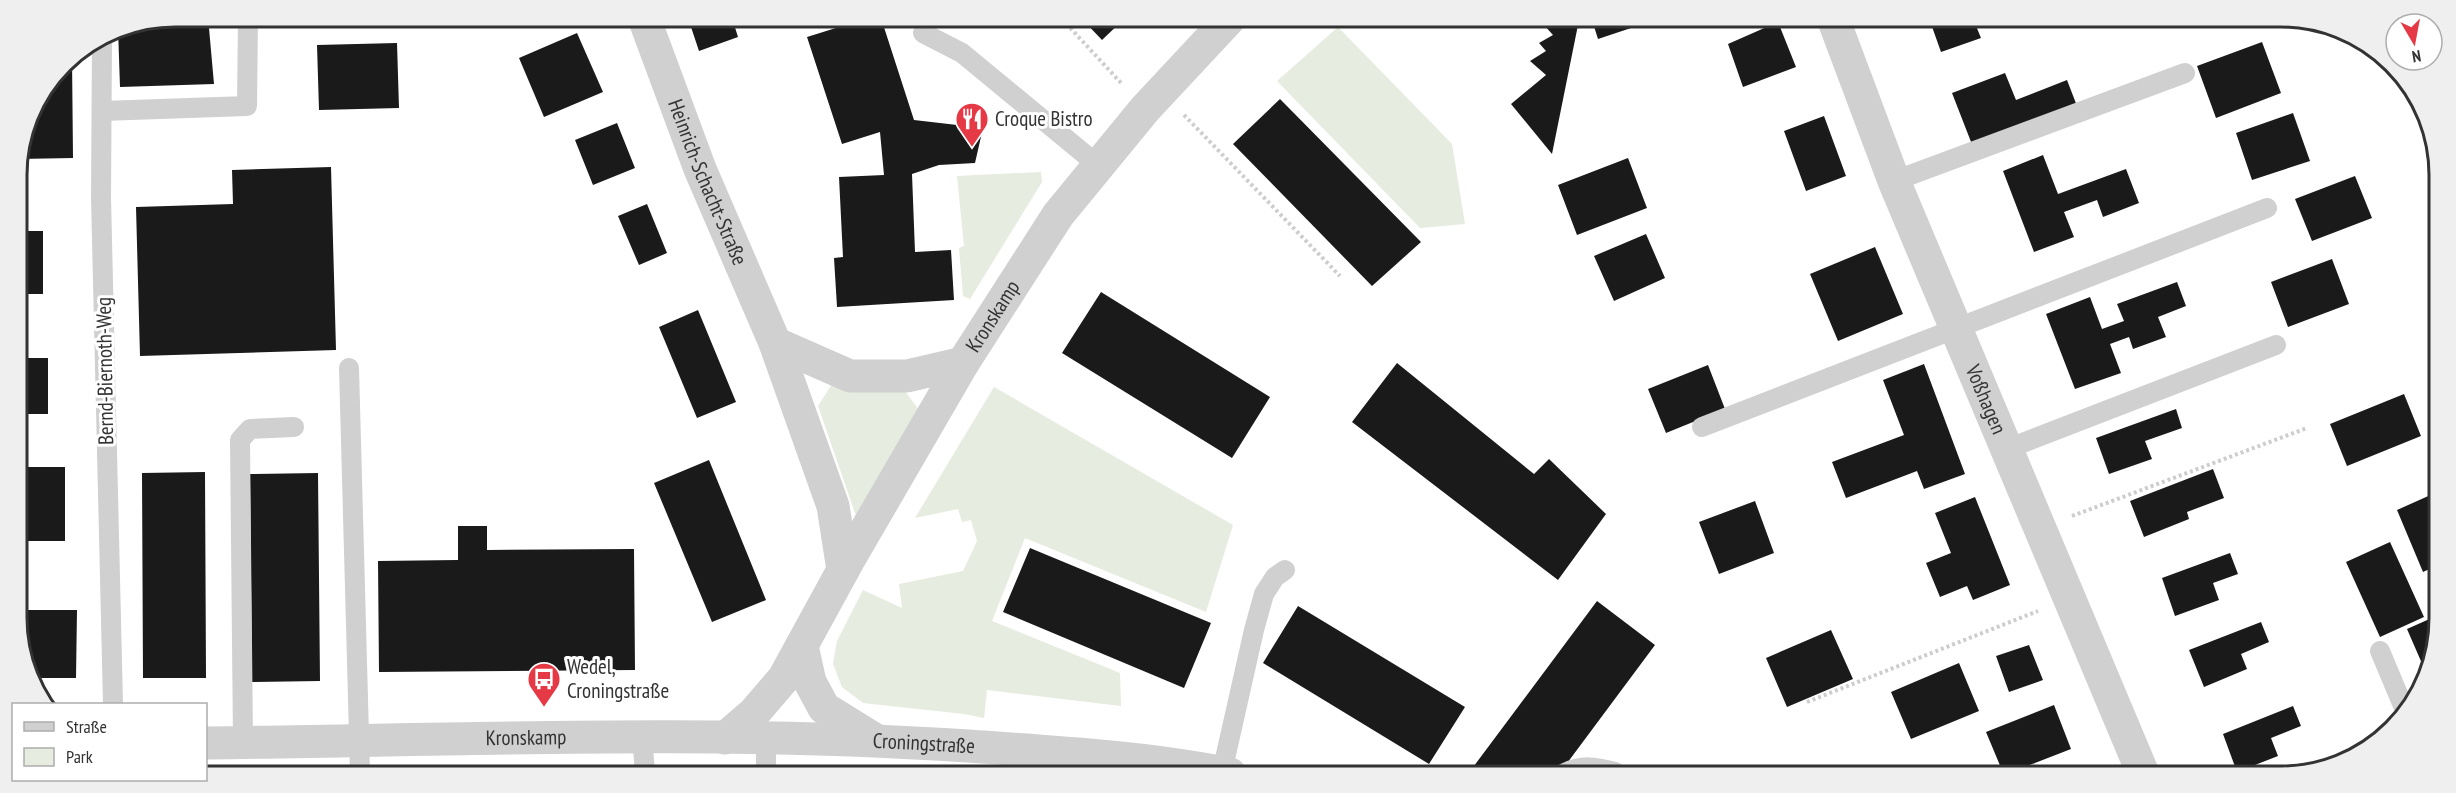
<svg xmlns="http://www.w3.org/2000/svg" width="2456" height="793" font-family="'PT Sans Narrow',sans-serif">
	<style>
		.green { fill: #e6ecdf }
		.building { fill: #1a1a1a }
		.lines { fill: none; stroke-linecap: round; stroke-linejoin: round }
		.path { stroke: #cdcdcd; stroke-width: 4; stroke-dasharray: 3 3; stroke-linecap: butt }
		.lane { stroke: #d0d0d0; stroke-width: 20 }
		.street { stroke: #d0d0d0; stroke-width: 33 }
		.labels { text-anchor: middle; stroke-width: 6; stroke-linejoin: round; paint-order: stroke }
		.poi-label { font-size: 21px; fill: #333; stroke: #fff; text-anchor: start }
		.street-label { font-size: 21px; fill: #333; stroke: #fff }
		.rim { fill: none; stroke: #333; stroke-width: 3 }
	</style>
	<rect width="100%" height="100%" fill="#fff"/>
	<!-- green -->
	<path class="green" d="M1338,27L1452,144L1465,224L1420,228L1277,81Z
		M1041,172L1042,182L970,299L963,296L959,248L964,246L957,176Z
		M832,384L904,390L920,411L856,516L818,406Z
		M994,387L1233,525L1206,612L1025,538L992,621L1120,673L1121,706L987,690L984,718L964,714L863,703L842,687L833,664L837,641L863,590L902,608L899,584L963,571L977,541L971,520L962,522L958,509L915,518Z"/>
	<!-- building -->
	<path class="building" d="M175,17H208L214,84L120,87L118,28Z
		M688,18H732L738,37L699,51Z
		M868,18H881L914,120L983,128L975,163L939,165L912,174L915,252L951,250L954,300L837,307L834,258L843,257L839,177L884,175L880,132L842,144L807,37Z
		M1082,19H1124L1102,40Z
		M1552,20H1579L1552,154L1511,104L1546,75L1530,61L1546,51L1539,43L1553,35L1544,25Z
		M1592,20H1628L1631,28L1598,39Z
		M1930,21H1974L1981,38L1941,52Z
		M1778,22L1796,67L1743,87L1728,44Z
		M577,33L603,92L544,117L519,58Z
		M2262,42L2281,93L2216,118L2197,66Z
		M397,43L399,108L319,110L317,45Z
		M72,57L73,158L18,159L29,114L63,63Z
		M2005,73L2016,100L2067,80L2077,106L1973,147L1952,93Z
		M1280,99L1421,242L1372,286L1233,144Z
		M2293,113L2310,161L2252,180L2236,133Z
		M1824,116L1846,176L1806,191L1784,131Z
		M617,123L635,168L593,185L575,140Z
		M2043,155L2058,194L2126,169L2139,203L2103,217L2097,200L2064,212L2074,237L2034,252L2003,171Z
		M1628,158L1647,208L1577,235L1558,185Z
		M331,167L336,350L140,356L136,207L233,204L232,170Z
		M2355,176L2372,218L2312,241L2295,199Z
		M647,204L667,253L639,265L618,216Z
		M17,231H43V294H18Z
		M1646,234L1665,278L1614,301L1594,256Z
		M1875,247L1903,314L1838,341L1810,274Z
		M2332,259L2349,304L2288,327L2271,282Z
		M2177,282L2186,306L2158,317L2166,337L2133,349L2129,337L2110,344L2121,373L2075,389L2046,314L2090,297L2102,329L2124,321L2117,304Z
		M1101,292L1270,397L1232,458L1062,353Z
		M698,310L736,402L697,418L659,327Z
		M18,358H48V414H18Z
		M1397,363L1534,474L1549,459L1606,514L1558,580L1352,422Z
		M1924,364L1965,474L1924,489L1917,471L1846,498L1832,462L1904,435L1883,380Z
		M1708,365L1725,409L1666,433L1648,389Z
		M2404,394L2421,436L2347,466L2330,424Z
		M2176,409L2182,428L2145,441L2152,459L2109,474L2096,438Z
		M709,460L766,600L712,622L654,483Z
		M18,467H65V541H19Z
		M2213,469L2224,498L2187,512L2189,519L2144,537L2130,501Z
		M205,472L206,678H143L142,473Z
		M318,473L320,681L252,682L250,474Z
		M2435,493L2434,567L2423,572L2397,510Z
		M1975,497L2010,585L1973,600L1967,586L1940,597L1926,563L1951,553L1935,513Z
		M1755,501L1774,553L1719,574L1699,522Z
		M458,526H487V550L634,549L635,670L379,672L378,561L458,560Z
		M2390,542L2424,617L2380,637L2346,562Z
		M1030,548L1211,623L1184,688L1003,612Z
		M2230,553L2238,574L2213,583L2219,600L2175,616L2162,578Z
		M1597,601L1655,645L1559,774H1468Z
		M1298,606L1465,707L1429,764L1263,663Z
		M19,610H77L76,678H34L19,649Z
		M2434,617V660L2427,675L2407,629Z
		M2261,622L2269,642L2241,654L2247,669L2204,687L2189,650Z
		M1831,630L1853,679L1787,707L1766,658Z
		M2029,645L2043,680L2009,692L1996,656Z
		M1959,663L1979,711L1911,739L1891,692Z
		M2054,705L2071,749L2004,775L1986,732Z
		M2293,706L2301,726L2271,738L2278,756L2237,772L2223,734Z"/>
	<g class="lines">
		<!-- path -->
		<path class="path" d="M1062,19L1122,84
			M1184,115L1340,276
			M2072,516L2307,428
			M1807,702L2038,611"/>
		<!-- lane -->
		<path class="lane" d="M923,33L962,53L1099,166
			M102,37L101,198L113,704
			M102,111L247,106L248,17
			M1894,181L2185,73
			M349,368L360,772
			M1702,427L2267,208
			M2007,449L2276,345
			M2380,651L2406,713
			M642,737L645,772
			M766,738V773
			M243,742L240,440L250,429L294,427
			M1222,772L1254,630L1264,594L1275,577L1285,570
			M1563,774C1581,764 1596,767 1615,772"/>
		<!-- street -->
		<g class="street">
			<path id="s1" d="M644,18L700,169L775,343L833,506L843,570"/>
			<path id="s2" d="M1834,21L1894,181L2144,776"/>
			<path d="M775,343L850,376H907L963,363"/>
			<path d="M802,646L810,682L824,708L874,739"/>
			<path id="s3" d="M725,738L754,713L784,678L848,561L963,363L1058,215L1145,109L1229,19"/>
			<path id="s4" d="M206,743C460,740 715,729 968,746C1055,752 1144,757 1230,774"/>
		</g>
	</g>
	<!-- icons -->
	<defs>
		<g id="restaurant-pin" transform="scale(1.725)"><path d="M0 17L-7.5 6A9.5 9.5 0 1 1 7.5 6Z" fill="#e63946" stroke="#fff"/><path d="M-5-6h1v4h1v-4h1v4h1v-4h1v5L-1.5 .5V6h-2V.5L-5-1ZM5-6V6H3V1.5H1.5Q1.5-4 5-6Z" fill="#fff"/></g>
		<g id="bus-pin" transform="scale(1.725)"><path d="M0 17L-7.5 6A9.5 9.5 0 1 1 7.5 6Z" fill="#e63946" stroke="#fff"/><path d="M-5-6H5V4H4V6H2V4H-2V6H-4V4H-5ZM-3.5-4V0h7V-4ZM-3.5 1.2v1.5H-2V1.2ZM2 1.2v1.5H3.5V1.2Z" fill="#fff"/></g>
	</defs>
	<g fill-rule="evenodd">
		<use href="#restaurant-pin" x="972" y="119"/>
		<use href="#bus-pin" x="544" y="679"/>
	</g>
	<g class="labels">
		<!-- poi labels -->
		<g class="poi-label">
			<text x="995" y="126">Croque Bistro</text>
			<text x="567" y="674">Wedel,<tspan x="567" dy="24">Croningstraße</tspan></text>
		</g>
		<!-- street labels -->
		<g class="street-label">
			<text dy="7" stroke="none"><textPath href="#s1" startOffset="176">Heinrich-Schacht-Straße</textPath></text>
			<text dy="7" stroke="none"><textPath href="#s3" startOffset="502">Kronskamp</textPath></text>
			<text transform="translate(105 371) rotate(-91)" y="7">Bernd-Biernoth-Weg</text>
			<text dy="7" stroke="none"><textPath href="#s2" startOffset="408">Voßhagen</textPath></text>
			<text dy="7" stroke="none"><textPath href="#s4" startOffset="320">Kronskamp</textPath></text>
			<text dy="7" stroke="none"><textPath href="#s4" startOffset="718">Croningstraße</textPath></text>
		</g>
	</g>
	<!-- crop -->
	<path d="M0 0H2456V793H0ZM175 27H2281A148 148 0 0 1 2429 175V618A148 148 0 0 1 2281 766H175A148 148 0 0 1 27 618V175A148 148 0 0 1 175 27Z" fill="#efefef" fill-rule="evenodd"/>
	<path class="rim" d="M175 27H2281A148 148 0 0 1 2429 175V618A148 148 0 0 1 2281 766H175A148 148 0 0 1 27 618V175A148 148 0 0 1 175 27Z"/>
	<!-- legend -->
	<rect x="12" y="703" width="195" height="78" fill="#ffffff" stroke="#adadad" stroke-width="1.5"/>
	<rect x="24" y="722" width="30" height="9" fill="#d0d0d0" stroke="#adadad" stroke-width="1.5"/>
	<text x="66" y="733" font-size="18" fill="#333333">Straße</text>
	<rect x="24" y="748" width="30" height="18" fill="#e6ecdf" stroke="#adadad" stroke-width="1.5"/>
	<text x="66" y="763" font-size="18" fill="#333333">Park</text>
	<!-- north arrow -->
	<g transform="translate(2414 42) rotate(170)"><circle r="28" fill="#ffffff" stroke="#adadad" stroke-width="1.5"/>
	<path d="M0-4.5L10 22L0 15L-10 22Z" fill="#e63946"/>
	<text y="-9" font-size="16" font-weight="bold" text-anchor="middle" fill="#333333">N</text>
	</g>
</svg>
